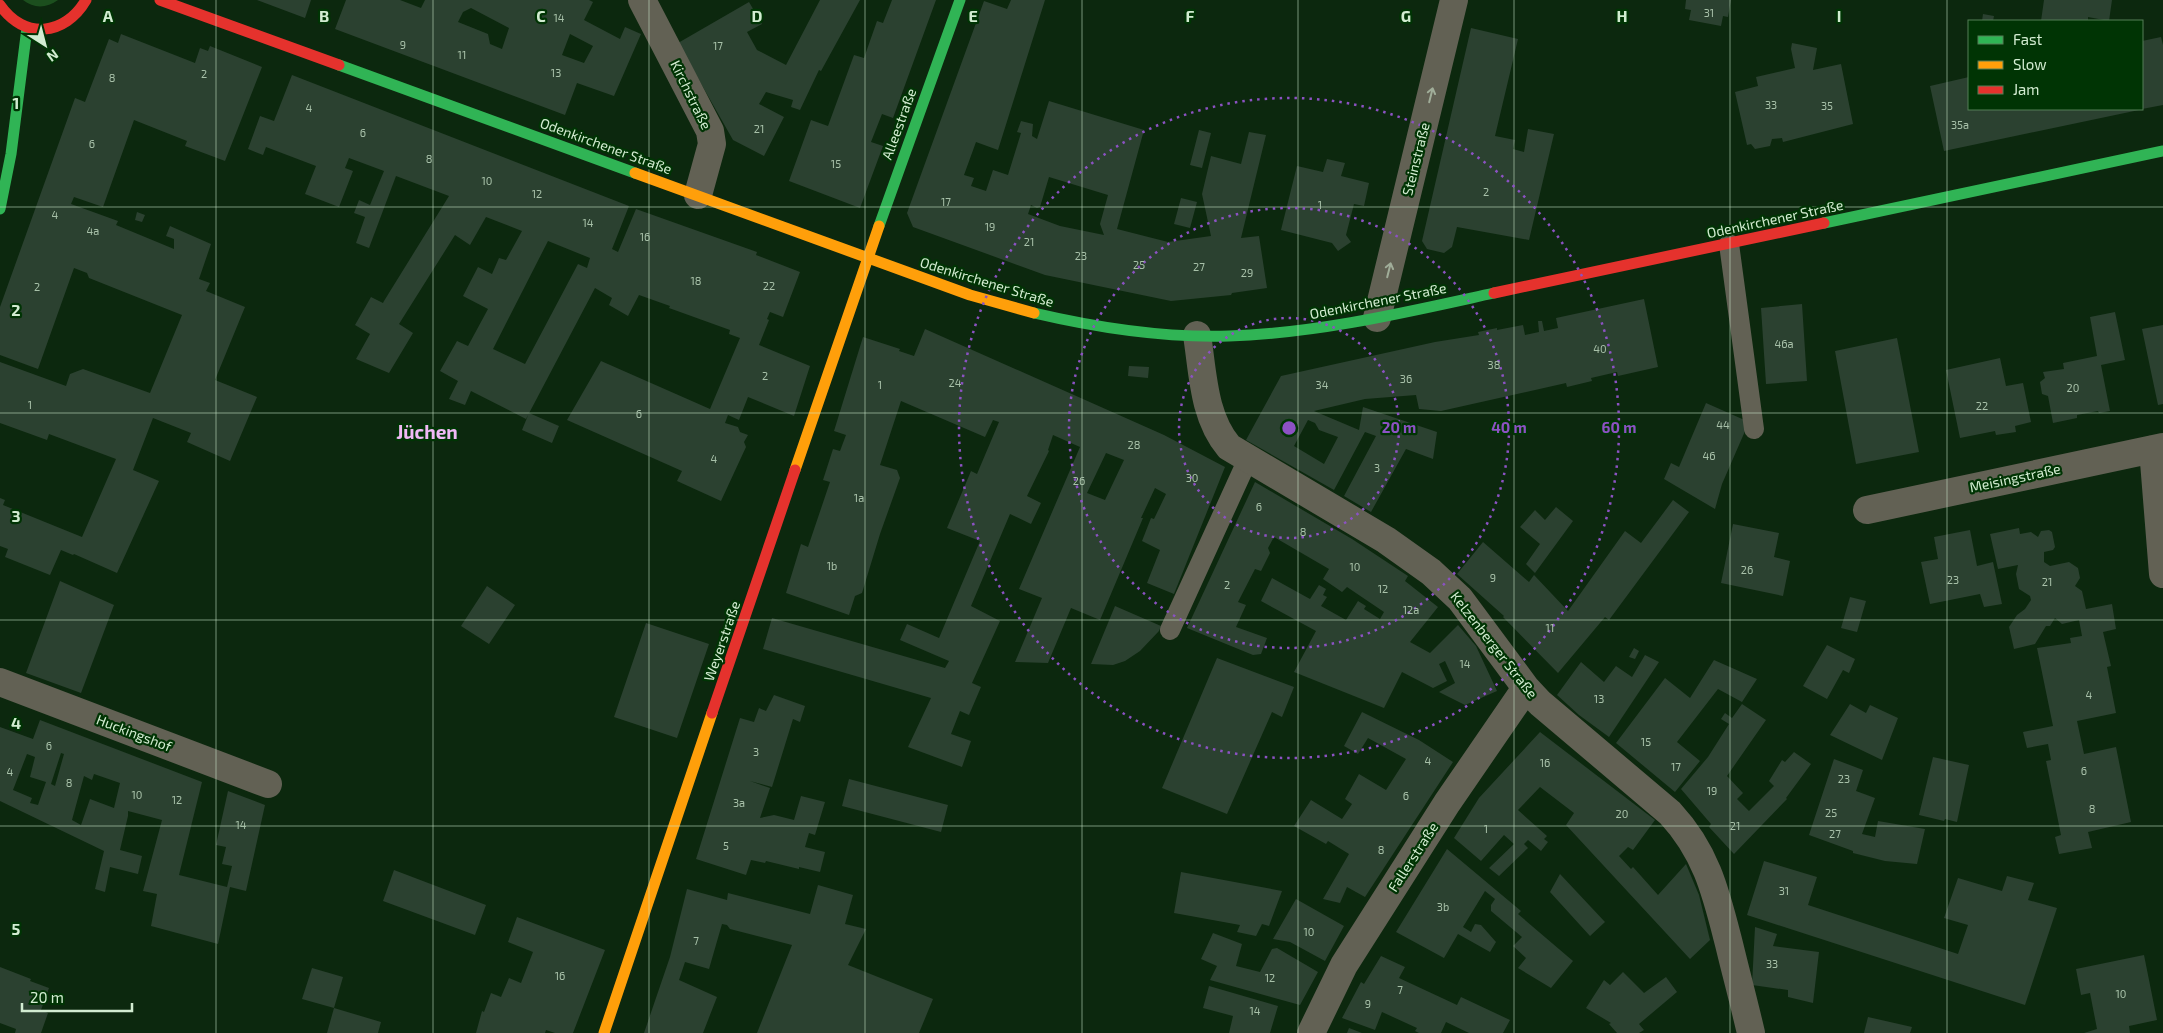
<svg xmlns="http://www.w3.org/2000/svg" width="2163" height="1033" font-family="'Exo 2',sans-serif">
	<style>
		.green { fill: #1c4f1e }
		.building { fill: #2b4130; fill-rule: evenodd }
		.lines { fill: none; stroke-linecap: round; stroke-linejoin: round }
		.lane { stroke: #626154; stroke-width: 20 }
		.street { stroke: #626154; stroke-width: 28 }
		.fast { stroke: #30b455; stroke-width: 11 }
		.slow { stroke: #ff9f0a; stroke-width: 11 }
		.jam { stroke: #e5322d; stroke-width: 11 }
		.oneway { stroke: #a0ad99 }
		.grid { fill: none; stroke: #d2ecd1; stroke-width: 1; stroke-opacity: 0.55 }
		.ring { fill: none; stroke: #8c52c3; stroke-width: 2.5; stroke-dasharray: 2.5 5 }
		.labels { text-anchor: middle; stroke-width: 4.5; stroke-linejoin: round; paint-order: stroke }
		.number-label { font-size: 11px; fill: #a8c1a9 }
		.street-label { font-size: 14px; fill: #d2ecd1; stroke: #003404 }
		.district-label { font-size: 19px; font-weight: bold; fill: #f0b9f5; stroke: #003404 }
		.grid-label { font-size: 16px; text-anchor: middle; font-weight: bold; fill: #d2ecd1; stroke: #003404; stroke-width: 4.5; stroke-linejoin: round; paint-order: stroke }
		.centre { fill: #8c52c3; stroke: #003404; stroke-width: 2.5 }
		.ring-label { font-size: 15px; text-anchor: middle; font-weight: bold; fill: #8c52c3; stroke: #003404; stroke-width: 4.5; stroke-linejoin: round; paint-order: stroke }
	</style>
	<rect width="100%" height="100%" fill="#0c280e"/>
	<!-- green -->
	<path class="green" d="M23,0H58C47,8 34,9 23,0Z"/>
	<!-- building -->
	<path class="building" d="M257,0H311L305,18Z
		M346,0H400L421,8L425,0H589L593,2L584,20L620,39L625,27L641,34L614,96L577,83L565,115L335,29ZM471,8L509,28L502,49L490,44L488,34L458,22L463,12ZM570,34L593,46L584,63L562,55Z
		M820,0H860L821,71L819,70L800,110L791,107L793,100L766,92L759,104L784,117L764,156L733,140L678,43L749,2L762,24L747,32L757,50L786,65Z
		M892,0H936L893,118L882,114L871,142L883,146L860,208L789,181L811,120L828,126L854,55L864,58L877,21L883,23Z
		M1011,0H1045L998,150L976,142L964,175L974,178L971,186L986,191L993,170L1008,175L1021,133L1017,132L1021,121L1033,124L1032,136L1037,139L1049,101L1144,130L1117,229L1168,242L1211,236L1202,194L1211,156L1241,164L1249,132L1266,135L1241,238L1259,236L1267,288L1232,293L1231,295L1171,301L1045,275L913,227L907,213L984,1L1007,9ZM1049,177L1108,195L1100,224L1104,235L1060,226L1028,214L1031,205L1037,208L1040,207Z
		M1686,0H1731L1728,17L1723,16L1721,26L1689,20L1691,10L1685,9Z
		M2044,0H2112L2109,21L2088,17V21H2041Z
		M1983,14L1994,16L1993,21H1982Z
		M1471,28L1518,39L1495,136L1515,140L1513,149L1524,152L1528,129L1554,134L1529,240L1457,227L1452,247L1444,253L1427,249L1422,241Z
		M121,34L195,63L200,48L208,51L210,46L262,67L225,161L185,146L187,141L134,120L103,207L74,197L71,204L118,221L116,225L174,249V239L166,236L170,226L211,244L199,279L210,283L206,291L245,307L215,380L257,397L230,461L187,442L191,433L153,418L133,470L159,481L117,573L74,554L73,555L61,550L50,575L5,557L8,549L0,546V498L5,500L3,505L82,537L116,459L49,434L47,440L0,423V362L66,386L70,374L83,369L150,393L182,315L89,278L87,273L74,268L38,369L0,355V307L75,98L85,102L109,39L118,43Z
		M2161,37L2163,45V105L2142,109V41Z
		M1792,43L1817,48L1813,70L1841,64L1853,124L1783,142L1782,138L1772,139L1770,146L1755,149L1751,144L1747,145L1735,92L1758,86L1756,77L1795,68L1791,49Z
		M292,75L629,206L612,249L618,252L636,209L757,252L756,255L800,272L783,317L770,312L767,319L769,320L759,345L810,366L794,416L748,397L739,420L728,415L725,423L738,427L740,432L748,435L744,442L746,447L721,501L677,481L682,471L567,420L601,361L710,409L740,338L729,334L730,330L669,308L670,306L639,295L628,316L609,305L612,298L595,288L526,419L471,391L465,405L449,399L458,381L440,371L457,341L468,346L488,309L463,296L478,267L492,274L499,258L506,260L522,231L486,217L470,245L455,235L399,324L413,333L389,373L356,359L370,334L355,325L371,297L383,303L384,301L449,196L396,176L369,248L356,243L365,217L354,213L359,200L370,205L384,171L349,158L345,168L353,171L339,207L305,194L316,166L266,147L263,155L248,149L260,116L274,121ZM548,241L590,258L587,268L578,264L525,364L493,349Z
		M1969,77V109L2139,110L1944,151L1930,86Z
		M1199,130L1211,133L1202,168L1190,165Z
		M1327,159L1345,163L1341,176L1369,183L1364,206L1354,204L1346,235L1351,242L1338,251L1332,243L1281,230L1297,166L1323,172Z
		M1181,198L1197,202L1190,228L1174,224Z
		M137,212L145,215L142,222L135,220Z
		M1644,299L1658,367L1618,376L1617,372L1591,378L1592,381L1567,387L1566,383L1441,411L1419,409L1416,395L1365,399L1314,411L1359,430L1363,407L1437,432L1433,459L1406,449L1371,512L1344,496L1376,436L1365,432L1334,490L1246,440L1281,376L1435,342L1479,335L1478,332L1497,328V330L1523,325L1525,335L1539,332L1538,321H1542L1544,331L1558,328L1556,318ZM1308,420L1315,423L1319,430L1338,437L1324,464L1294,446Z
		M1802,304L1807,381L1766,384L1761,308Z
		M2115,312L2125,360L2101,365L2110,411L2099,413L2098,411L2077,415V418L2053,423L2048,396L2042,394L2040,382L2045,378L2043,372L2064,369L2063,363L2097,356L2090,317Z
		M2163,325V404L2158,405L2142,329Z
		M925,329L1164,435L1225,467L1174,594L1147,583L1160,550L1142,541L1151,518L1154,519L1166,494L1155,488L1141,518H1143L1100,620L1071,608L1048,663L1015,662L1042,598L1019,589L1080,447L1053,435L1048,450L1049,451L1027,496L1041,503L1031,524L1010,514L971,606L1000,621L972,683L981,687L969,715L960,711L951,734L971,741L962,767L908,747L931,698L763,649L772,618L945,668L949,661L900,640L907,624L939,638L980,541L947,528L971,471L977,474L999,422L993,420L985,437L901,401L880,465L897,470L900,478L880,534L862,593L855,596L849,615L786,593L801,544L808,547L830,482L823,480L833,449L840,451L846,435L834,431L863,337L900,349L899,351L914,356ZM1106,453L1124,460L1105,500L1087,493Z
		M1897,338L1919,452L1856,464L1835,351Z
		M2000,358L2006,386L2023,383L2031,422L2015,426L2016,432L1996,435L1995,431L1960,438L1946,370Z
		M1129,366L1149,367L1148,378L1128,376Z
		M1706,403L1749,422L1722,484L1715,509L1664,479L1671,463L1679,467Z
		M529,413L559,426L552,443L522,430Z
		M1255,482L1352,539L1408,576L1405,581L1438,607L1410,642L1430,653L1458,625L1476,646L1497,691L1465,705L1439,692L1455,683L1445,661L1439,664L1447,681L1433,688L1402,672L1384,708L1294,672L1316,631L1261,601L1272,578L1310,599L1319,585L1326,589L1323,595L1327,597L1321,606L1346,620L1358,601L1366,606L1364,609L1380,619L1384,612L1347,587L1342,592L1323,579L1329,569L1274,537L1268,548L1270,553L1261,571L1255,569L1238,602L1246,605L1236,627L1267,638L1261,654L1253,655L1187,628Z
		M1673,500L1689,512L1609,620L1605,617L1558,673L1503,617L1504,616L1457,574L1483,542L1529,582L1534,575L1568,611L1625,531L1641,543Z
		M1556,507L1573,521L1535,573L1526,564L1540,544L1520,527L1535,510L1545,520Z
		M1733,524L1779,533L1774,557L1790,561L1783,596L1721,583Z
		M2019,528L2020,534L2031,532L2038,537L2041,531L2049,530L2052,532L2055,547L2053,550L2044,552V562L2050,566L2069,562L2078,568L2080,578L2075,586L2082,591L2086,609L2112,604L2116,629L2103,632L2111,666L2107,667L2116,713L2077,721L2084,754L2116,747L2131,822L2088,832L2092,848L2059,854L2055,837L2061,835L2046,761L2051,760L2048,744L2027,748L2023,732L2053,726L2037,648L2071,643L2070,638L2082,636L2079,620L2062,624L2055,618L2050,626H2046L2035,644L2014,649L2009,627L2017,615L2025,609L2031,600L2030,596L2019,589L2016,574L2018,565L1998,569L1990,534Z
		M1970,530L1977,566L1993,562L2002,604L1984,607L1980,594L1930,604L1921,562L1938,559L1934,537Z
		M60,581L114,605L81,693L26,673Z
		M487,586L515,605L489,644L461,626Z
		M1850,597L1866,601L1857,632L1841,628Z
		M1115,606L1161,626L1159,631L1140,651L1125,661L1113,665L1091,664Z
		M646,623L709,644L677,738L614,717Z
		M1827,645L1855,659L1849,673L1843,670L1827,699L1803,686Z
		M1634,648L1639,651L1635,659L1629,657Z
		M1645,655L1659,662L1609,737L1579,715L1557,695L1581,662L1604,682L1616,666L1632,677Z
		M1217,658L1294,687L1282,717L1272,712L1227,814L1162,788Z
		M1714,660L1757,679L1742,702L1718,689L1677,742L1700,761L1675,792L1616,743L1665,678L1690,698Z
		M774,695L805,706L800,722L793,719L772,787L750,781L770,788L760,818L774,815L794,820L801,796L825,802L815,835L809,833L805,847L825,852L820,872L799,867V869L766,861L765,863L751,860L746,875L696,859L740,718L754,722L759,708L766,711Z
		M1742,704L1766,720L1727,776L1743,793L1737,799L1749,811L1774,786L1769,781L1782,760L1785,762L1794,752L1811,764L1786,798L1787,799L1734,854L1709,827L1711,824L1681,789L1708,757L1729,724L1721,719L1725,713L1732,718Z
		M1850,704L1866,713L1870,705L1898,718L1882,760L1830,735Z
		M1362,712L1419,740L1453,762L1365,897L1347,887L1340,903L1323,899L1349,854L1328,841L1326,844L1294,826L1311,800L1342,819L1352,804L1345,799L1359,774L1386,790L1406,759L1368,738L1358,754L1344,746Z
		M40,720L202,782L179,875L227,887L232,866L222,864L226,847L216,845L228,791L265,805L246,891L230,887L218,944L151,926L157,894L143,891L162,820L128,811V816L120,850L142,856L138,874L110,867L105,892L95,889L104,851L0,801V727L33,739ZM61,753L64,754L55,786L51,784ZM27,754L35,757L30,777L46,782L38,805L30,803L32,798L13,790ZM94,774L120,783L114,808L90,799L81,825L72,820L84,776L92,780Z
		M1540,732L1655,820L1633,850L1628,847L1619,856L1631,869L1633,867L1658,895L1686,864L1699,895L1710,940L1690,959L1566,825L1574,813L1540,787L1518,810L1547,836L1544,839L1548,842L1541,851L1528,840L1524,844L1528,848L1499,876L1489,868L1514,844L1504,835L1481,861L1454,838L1479,798Z
		M1933,757L1969,765L1957,822L1945,819L1944,821L1919,815Z
		M1834,759L1863,770L1856,791L1875,798L1862,834L1875,837L1878,821L1925,829L1917,864L1885,861L1853,853V851L1809,835Z
		M849,779L948,805L941,832L842,806Z
		M1447,849L1521,911L1518,914L1573,961L1551,988L1518,968L1526,958L1513,946L1522,937L1491,911V905L1495,899L1485,891L1463,927L1471,932L1475,924L1481,925L1496,942L1490,952L1458,934L1444,958L1396,932Z
		M1764,861L1817,877L1808,905L1958,954L1968,925L1944,918L1958,878L2002,891L2007,876L2034,883L2028,900L2057,908L2025,1005L1747,915Z
		M394,870L486,905L475,935L383,901Z
		M1181,872L1282,891L1269,926L1262,924L1256,936L1237,932L1240,925L1174,913Z
		M1560,874L1605,922L1590,936L1550,892Z
		M818,885L853,895L845,924L866,929L848,965L933,999L919,1033H757L792,945L730,929L727,925L722,924L709,969L685,962L679,980L717,997L703,1033H644L670,957L687,889L727,900L728,893L810,914Z
		M1296,899L1344,926L1325,961L1290,942L1273,939Z
		M517,917L605,950L573,1033H555L546,1030L545,1033H476L482,1011L484,1012L491,993L501,997L509,978L521,983L533,952L508,942Z
		M1755,927L1777,934L1773,946L1819,952L1813,1003L1788,997V990L1752,985Z
		M1213,933L1242,944L1236,966L1260,972L1272,949L1277,948L1318,972L1300,1005L1210,980L1217,966L1201,959Z
		M2144,955L2157,1020L2129,1026L2130,1033H2084L2097,1029L2090,993L2081,995L2076,969Z
		M1381,956L1405,967L1399,978L1457,1005L1461,997L1510,1020L1503,1033H1469L1446,1022L1441,1033H1419L1415,1031L1417,1028L1382,1012L1375,1030L1342,1018L1361,982L1364,984Z
		M0,967L31,979L30,981L49,988L41,1010L48,1013L41,1033H15L16,1029L0,1023Z
		M312,968L343,977L334,1008L302,999Z
		M1623,972L1644,993L1666,977L1677,992L1639,1024L1644,1030L1639,1033H1617L1609,1024L1611,1023L1586,1008L1604,980L1610,985Z
		M1209,986L1278,1006L1270,1033H1229L1233,1016L1203,1008Z
		M334,1008L381,1022L378,1033H327Z
		M1868,1017L1912,1027L1910,1033H1864Z
		M1349,1028L1362,1033H1347Z"/>
	<g class="lines">
		<!-- lane -->
		<path class="lane" d="M1729,244L1754,429
			M1170,630L1248,459"/>
		<!-- street -->
		<path class="street" d="M642,0L710,131L712,144L698,195
			M1377,318L1454,0
			M1197,335C1203,373 1203,416 1229,447L1386,540L1431,572L1460,599L1526,688L1540,703L1670,813C1707,853 1716,893 1729,944C1736,973 1744,1003 1751,1033
			M2153,449L2163,574
			M1867,510L2163,447
			M0,682L268,784
			M1311,1033L1344,965L1447,803L1526,688"/>
		<!-- fast -->
		<path class="fast" d="M339,65L635,173
			M0,209L11,154L27,28
			M1824,223L2163,151
			M879,226L960,0
			M1034,313C1098,328 1163,338 1229,336C1319,333 1407,312 1494,293"/>
		<!-- slow -->
		<path class="slow" d="M635,173L970,295L1034,313
			M795,470L879,226
			M604,1033L712,713"/>
		<!-- jam -->
		<path class="jam" d="M160,0L339,65
			M0,5C24,40 65,36 86,0
			M1494,293L1824,223
			M712,713L795,470"/>
	</g>
	<!-- one-way arrows -->
	<defs><path id="oneway-shaft" d="M-6 0H5M1.5-3L5.5 0L1.5 3" fill="none" stroke-width="1.6" stroke-linecap="round" stroke-linejoin="round" transform="scale(1.25)"/></defs>
	<g class="oneway">
		<use href="#oneway-shaft" transform="translate(1431 95) rotate(-76)"/>
		<use href="#oneway-shaft" transform="translate(1389 270) rotate(-76)"/>
	</g>
	<!-- grid -->
	<path class="grid" d="M216,0V1033M433,0V1033M649,0V1033M865,0V1033M1082,0V1033M1298,0V1033M1514,0V1033M1730,0V1033M1947,0V1033M0,207H2163M0,413H2163M0,620H2163M0,826H2163"/>
	<!-- distance rings -->
	<g class="ring">
		<circle cx="1289" cy="428" r="110"/>
		<circle cx="1289" cy="428" r="220"/>
		<circle cx="1289" cy="428" r="330"/>
	</g>
	<g class="labels">
		<!-- number labels -->
		<g class="number-label">
			<text x="1709" y="17">31</text>
			<text x="559" y="22">14</text>
			<text x="403" y="49">9</text>
			<text x="718" y="50">17</text>
			<text x="462" y="59">11</text>
			<text x="556" y="77">13</text>
			<text x="204" y="78">2</text>
			<text x="112" y="82">8</text>
			<text x="1771" y="109">33</text>
			<text x="1827" y="110">35</text>
			<text x="309" y="112">4</text>
			<text x="1960" y="129">35a</text>
			<text x="759" y="133">21</text>
			<text x="363" y="137">6</text>
			<text x="92" y="148">6</text>
			<text x="429" y="163">8</text>
			<text x="836" y="168">15</text>
			<text x="487" y="185">10</text>
			<text x="1486" y="196">2</text>
			<text x="537" y="198">12</text>
			<text x="946" y="206">17</text>
			<text x="1320" y="209">1</text>
			<text x="55" y="219">4</text>
			<text x="588" y="227">14</text>
			<text x="990" y="231">19</text>
			<text x="93" y="235">4a</text>
			<text x="645" y="241">16</text>
			<text x="1029" y="246">21</text>
			<text x="1081" y="260">23</text>
			<text x="1139" y="269">25</text>
			<text x="1199" y="271">27</text>
			<text x="1247" y="277">29</text>
			<text x="696" y="285">18</text>
			<text x="769" y="290">22</text>
			<text x="37" y="291">2</text>
			<text x="1784" y="348">46a</text>
			<text x="1600" y="353">40</text>
			<text x="1494" y="369">38</text>
			<text x="765" y="380">2</text>
			<text x="1406" y="383">36</text>
			<text x="955" y="387">24</text>
			<text x="880" y="389">1</text>
			<text x="1322" y="389">34</text>
			<text x="2073" y="392">20</text>
			<text x="30" y="409">1</text>
			<text x="1982" y="410">22</text>
			<text x="639" y="418">6</text>
			<text x="1723" y="429">44</text>
			<text x="1134" y="449">28</text>
			<text x="1709" y="460">46</text>
			<text x="714" y="463">4</text>
			<text x="1377" y="472">3</text>
			<text x="1192" y="482">30</text>
			<text x="1079" y="485">26</text>
			<text x="859" y="502">1a</text>
			<text x="1259" y="511">6</text>
			<text x="1303" y="536">8</text>
			<text x="832" y="570">1b</text>
			<text x="1355" y="571">10</text>
			<text x="1747" y="574">26</text>
			<text x="1493" y="582">9</text>
			<text x="1953" y="584">23</text>
			<text x="2047" y="586">21</text>
			<text x="1227" y="589">2</text>
			<text x="1383" y="593">12</text>
			<text x="1411" y="614">12a</text>
			<text x="1550" y="632">11</text>
			<text x="1465" y="668">14</text>
			<text x="2089" y="699">4</text>
			<text x="1599" y="703">13</text>
			<text x="1646" y="746">15</text>
			<text x="49" y="750">6</text>
			<text x="756" y="756">3</text>
			<text x="1428" y="765">4</text>
			<text x="1545" y="767">16</text>
			<text x="1676" y="771">17</text>
			<text x="2084" y="775">6</text>
			<text x="10" y="776">4</text>
			<text x="1844" y="783">23</text>
			<text x="69" y="787">8</text>
			<text x="1712" y="795">19</text>
			<text x="137" y="799">10</text>
			<text x="1406" y="800">6</text>
			<text x="177" y="804">12</text>
			<text x="739" y="807">3a</text>
			<text x="2092" y="813">8</text>
			<text x="1831" y="817">25</text>
			<text x="1622" y="818">20</text>
			<text x="241" y="829">14</text>
			<text x="1735" y="830">21</text>
			<text x="1486" y="833">1</text>
			<text x="1835" y="838">27</text>
			<text x="726" y="850">5</text>
			<text x="1381" y="854">8</text>
			<text x="1784" y="895">31</text>
			<text x="1443" y="911">3b</text>
			<text x="1309" y="936">10</text>
			<text x="696" y="945">7</text>
			<text x="1772" y="968">33</text>
			<text x="560" y="980">16</text>
			<text x="1270" y="982">12</text>
			<text x="1400" y="994">7</text>
			<text x="2121" y="998">10</text>
			<text x="1368" y="1008">9</text>
			<text x="1255" y="1015">14</text>
		</g>
		<!-- street labels -->
		<g class="street-label">
			<text transform="translate(691 95) rotate(64)" y="5">Kirchstraße</text>
			<text transform="translate(899 124) rotate(-70)" y="5">Alleestraße</text>
			<text transform="translate(606 146) rotate(20)" y="5">Odenkirchener Straße</text>
			<text transform="translate(1416 159) rotate(-76)" y="5">Steinstraße</text>
			<text transform="translate(1775 219) rotate(-12)" y="5">Odenkirchener Straße</text>
			<text transform="translate(987 282) rotate(17)" y="5">Odenkirchener Straße</text>
			<text transform="translate(1378 301) rotate(-11)" y="5">Odenkirchener Straße</text>
			<text transform="translate(2015 478) rotate(-12)" y="5">Meisingstraße</text>
			<text transform="translate(722 641) rotate(-71)" y="5">Weyerstraße</text>
			<text transform="translate(1494 645) rotate(52)" y="5">Kelzenberger Straße</text>
			<text transform="translate(134 733) rotate(21)" y="5">Huckingshof</text>
			<text transform="translate(1413 857) rotate(-57)" y="5">Fallerstraße</text>
		</g>
		<!-- district labels -->
		<g class="district-label">
			<text x="427" y="439">Jüchen</text>
		</g>
	</g>
	<g class="grid-label">
		<text x="108" y="22">A</text>
		<text x="324" y="22">B</text>
		<text x="541" y="22">C</text>
		<text x="757" y="22">D</text>
		<text x="973" y="22">E</text>
		<text x="1190" y="22">F</text>
		<text x="1406" y="22">G</text>
		<text x="1622" y="22">H</text>
		<text x="1839" y="22">I</text>
		<text x="16" y="109">1</text>
		<text x="16" y="316">2</text>
		<text x="16" y="522">3</text>
		<text x="16" y="729">4</text>
		<text x="16" y="935">5</text>
	</g>
	<circle cx="1289" cy="428" r="8" class="centre"/>
	<g class="ring-label">
		<text x="1399" y="433">20 m</text>
		<text x="1509" y="433">40 m</text>
		<text x="1619" y="433">60 m</text>
	</g>
	<!-- legend -->
	<rect x="1968" y="20" width="175" height="90" fill="#003404" stroke="#547e56"/>
	<rect x="1978" y="36" width="25" height="8" fill="#30b455" stroke="#547e56"/>
	<text x="2013" y="45" font-size="15" fill="#d2ecd1">Fast</text>
	<rect x="1978" y="61" width="25" height="8" fill="#ff9f0a" stroke="#547e56"/>
	<text x="2013" y="70" font-size="15" fill="#d2ecd1">Slow</text>
	<rect x="1978" y="86" width="25" height="8" fill="#e5322d" stroke="#547e56"/>
	<text x="2013" y="95" font-size="15" fill="#d2ecd1">Jam</text>
	<!-- north arrow -->
	<g transform="translate(45 45) rotate(144)" stroke="#003404" stroke-width="4" paint-order="stroke">
	<path d="M0-4L9 19L0 12L-9 19Z" fill="#d2ecd1"/>
	<text y="-8" font-size="14" font-weight="bold" text-anchor="middle" fill="#d2ecd1">N</text>
	</g>
	<!-- scale -->
	<path d="M22 1003v8h110v-8" fill="none" stroke="#d2ecd1" stroke-width="2.5"/>
	<text x="30" y="1003" font-size="15" fill="#d2ecd1" stroke="#003404" stroke-width="4" paint-order="stroke">20 m</text>
</svg>
